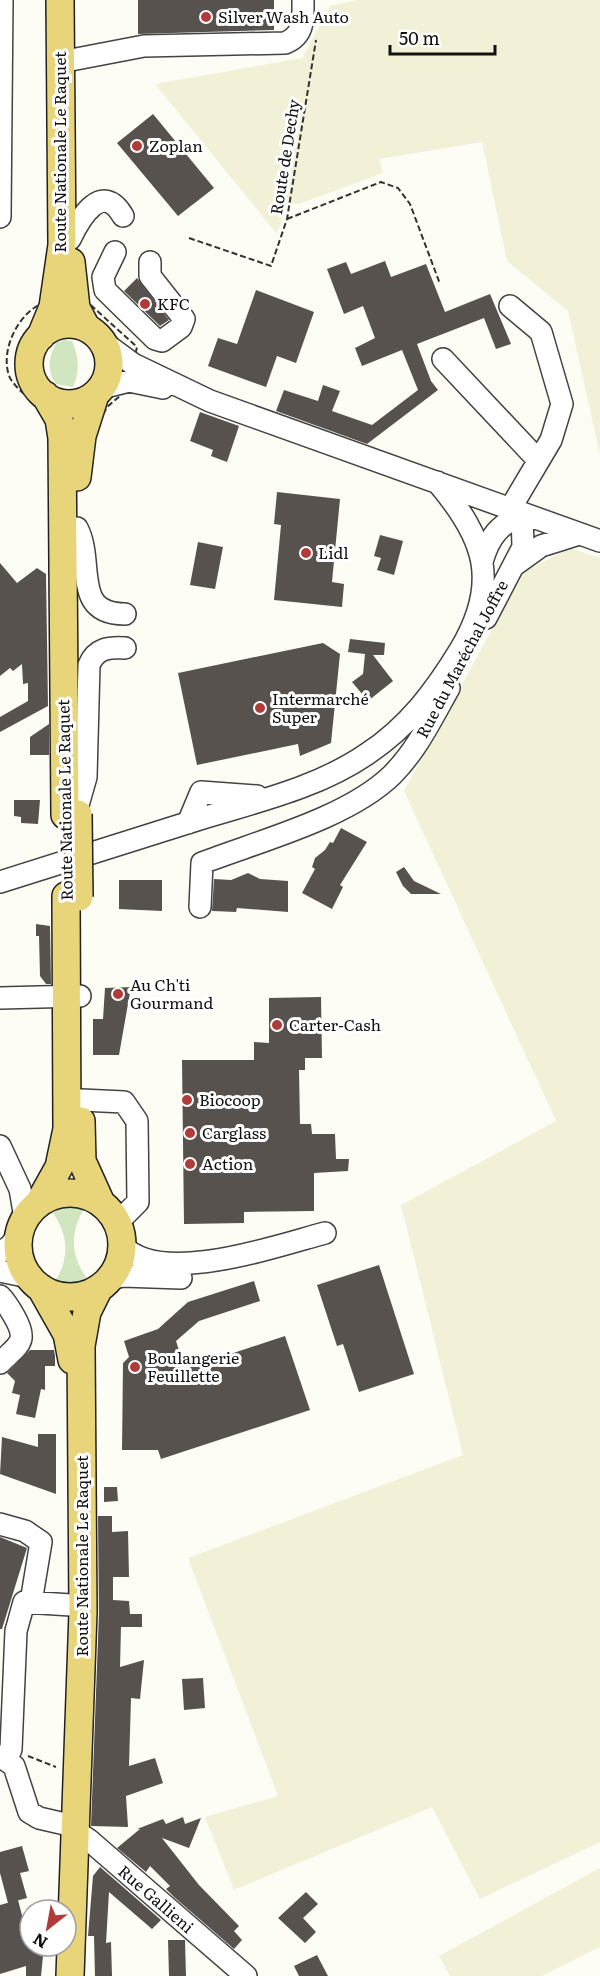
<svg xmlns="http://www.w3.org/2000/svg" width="600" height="1976" font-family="Literata,serif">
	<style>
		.farmland { fill: #f2f1d7 }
		.green { fill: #d1e5c1 }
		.building { fill: #58524e }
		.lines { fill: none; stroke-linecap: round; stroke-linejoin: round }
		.minor-casing { stroke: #434343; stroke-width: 24 }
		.major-casing { stroke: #212121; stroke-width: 30 }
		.path { stroke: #323232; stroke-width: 2; stroke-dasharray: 6 3; stroke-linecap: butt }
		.minor { stroke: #fff; stroke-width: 21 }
		.major { stroke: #e8d57a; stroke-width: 27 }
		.major-bridge-casing { stroke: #212121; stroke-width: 30; stroke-linecap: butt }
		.major-bridge { stroke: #e8d57a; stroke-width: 27 }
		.poi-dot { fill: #b13b38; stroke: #fff; stroke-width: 2 }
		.labels { text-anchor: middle; stroke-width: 6; stroke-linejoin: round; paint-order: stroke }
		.poi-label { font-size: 16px; fill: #101010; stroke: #fff; text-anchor: start }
		.street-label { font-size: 16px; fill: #101010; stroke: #fff }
	</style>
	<rect width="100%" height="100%" fill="#fefdf5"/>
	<!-- farmland -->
	<path class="farmland" d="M358,0H600V455L568,311L507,261L482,142L379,159L383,173L299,204L287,203L277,234L155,84L302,58L330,6Z
		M570,548L600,558V1842L480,1899L432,1807L234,1890L205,1817L278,1796L188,1558L463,1455L401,1205L556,1121L404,791L523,572Z
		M600,1868V1947L542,1976H450L439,1956Z"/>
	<!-- green -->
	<path class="green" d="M64,340L72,341C79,356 80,372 73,387L56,384C46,369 49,358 56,343Z
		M72,1205L84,1209C69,1234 71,1257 88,1280L71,1284L56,1280C71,1255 67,1232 51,1210Z"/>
	<!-- building -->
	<path class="building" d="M138,0H274V30L138,34Z
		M153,114L214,188L178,216L117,143Z
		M385,261L391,277L426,264L445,312L490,294L511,344L496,349L484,318L417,344L431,381L438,390L367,444L276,411L284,390L318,401L323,385L340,391L332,411L372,425L418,390L402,350L362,366L355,348L375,338L363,306L344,314L327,269L346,262L351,274Z
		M137,278L169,320L160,326L124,291Z
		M256,290L314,312L296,363L277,356L266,387L208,366L218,338L237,344Z
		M200,412L239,426L227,462L211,456L213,450L190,441Z
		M277,492L340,499L332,582L344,584L342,607L274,600L281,525L274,524Z
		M380,535L403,541L394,575L377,570L381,558L374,556Z
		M198,542L223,547L215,589L190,585Z
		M0,563L17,583L37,568L46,574L48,706L0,732V717L28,701V683L23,684L22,664L13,671L10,668L0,676Z
		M350,639L385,643L384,655H373L393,681L368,701L352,682L363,674L365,654L348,652Z
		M323,643L340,654L331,743L300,756L298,744L197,765L178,673Z
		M49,724V755H30V737Z
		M14,800H40L38,824L21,823V817L14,816Z
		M341,828L367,842L340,885L343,887L332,909L302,893L315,869L312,867L315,858L325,850L330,842L333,843Z
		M404,867L414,881L441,894H411L403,886L396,872Z
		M248,873L260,879L288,881V912L237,908L236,912L212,911L214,879L231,880Z
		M119,880H162V911L119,909Z
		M36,924L50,926L51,984H46L40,976L39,936H36Z
		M131,987L119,1055H93V1019H103L105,988Z
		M321,997L322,1058H305V1070H299L300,1124H311L312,1134H335L336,1159H349L348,1171L314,1173V1211L244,1212V1223L184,1224L182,1060H254V1042L269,1043V998Z
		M379,1265L414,1374L359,1392L343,1344L337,1346L317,1285Z
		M254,1281L260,1301L199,1321L176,1341L185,1369L285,1336L310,1410L161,1459L158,1450H122L123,1363L129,1357L124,1341L158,1329L188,1302Z
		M30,1350H54L55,1356V1366H45V1390L41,1389L35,1418L16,1414L20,1395L12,1393L15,1381L7,1373Z
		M38,1434H56V1494L0,1474L2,1437L38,1447Z
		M104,1487H117L118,1501L104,1502Z
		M98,1516H112V1532L128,1531L129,1577H113V1600L129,1601L130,1614H142V1627H121L120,1667L144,1660L140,1699L131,1698L129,1766L155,1758L163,1783L126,1796L128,1827L91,1826L99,1613Z
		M0,1537L27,1548L2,1629H0Z
		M203,1678L205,1708L184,1710L182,1679Z
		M183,1817L185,1824L201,1818L189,1848L162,1838L199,1885L239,1926L234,1931L242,1940L234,1949L174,1897L166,1889L170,1886L150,1866L146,1872L117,1848L140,1829H137L163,1819L166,1824Z
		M22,1846L29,1871L20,1873L27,1898L8,1903L0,1873V1852Z
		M100,1867L161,1920L152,1929L109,1892L106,1943L111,1942L112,1976H95L94,1936H88L93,1876Z
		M306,1892L318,1904L303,1918L316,1932L305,1943L278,1918Z
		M18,1900L24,1923H30V1946H44L41,1976H26V1966L0,1974V1905Z
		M168,1940H185L186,1976H169Z
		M317,1955L328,1976H299L294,1966Z"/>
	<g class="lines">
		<!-- minor casing -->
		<g class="minor-casing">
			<path id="minor" d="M71,60L144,46L285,43C305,35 303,18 303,0
				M0,217L2,0
				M70,239C80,218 102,180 123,216
				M115,252L103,277L105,290L155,339L162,341L181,327L184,319L150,276V262
				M103,342L133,364L210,401L600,541
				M443,359L538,460
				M101,388L129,381L163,388
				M510,509L551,440L562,404L541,332L510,306
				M77,528C95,562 71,614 125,614
				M482,562C489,536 499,526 522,513L523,547L486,618
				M516,564L541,546L579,534
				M65,811L78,805L86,777L89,665C96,648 109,647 125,648
				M188,823L201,792L257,796
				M0,882C68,861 135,839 203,818C259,801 319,787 367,754C408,727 435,691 460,650C500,583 486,539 437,482
				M200,907L202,863C259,841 348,818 392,775C417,750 432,718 449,688
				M0,998L80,996
				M81,1100L124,1102L137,1121L138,1202L117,1223
				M0,1146L20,1189L25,1218
				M122,1245C160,1287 276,1246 325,1233
				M0,1252L9,1247L19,1235
				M0,1271L29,1277
				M109,1279L123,1276L181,1278
				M0,1296C6,1302 10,1309 14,1316C29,1342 19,1344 0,1363
				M0,1524L25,1531L41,1542L31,1602
				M0,1756L14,1766L29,1812L39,1818L65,1824L89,1840L246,1976
				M7,1759L11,1749L16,1631L24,1602L71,1605"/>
		</g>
		<!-- major casing -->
		<g class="major-casing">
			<path id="major" d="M71,262L76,308L86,327
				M29 364a40 40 0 1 1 80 0a40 40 0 1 1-80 0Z
				M41,336L53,307L62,245L60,0
				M45,395L59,419L62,438L65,815
				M77,477L82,436L95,395
				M81,1121L82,1161L101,1203
				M18 1245a52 52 0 1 1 104 0a52 52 0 1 1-104 0Z
				M39,1203L59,1167L67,1129L66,896
				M41,1288L67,1334L72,1360
				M70,1976L83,1612L81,1346L87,1312L99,1288"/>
		</g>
		<!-- path -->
		<path class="path" d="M287,219L381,182L398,188L410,204L440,284
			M189,238L271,266L287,219L316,40
			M84,299L137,347L127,390L107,407L93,435L50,439C48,430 47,419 42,412C33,399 18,392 10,378C0,355 14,322 34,308C46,299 69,299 84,299Z
			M28,1756L56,1767"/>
		<!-- minor -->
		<use href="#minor" class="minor"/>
		<!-- major -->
		<use href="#major" class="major"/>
		<!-- major-bridge casing -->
		<g class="major-bridge-casing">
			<path id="major-bridge" d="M78,814L79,897"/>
		</g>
		<!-- major-bridge -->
		<use href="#major-bridge" class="major-bridge"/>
	</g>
	<!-- markers -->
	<g class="poi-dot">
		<circle cx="206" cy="17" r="6"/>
		<circle cx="137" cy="146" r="6"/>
		<circle cx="145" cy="304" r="6"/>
		<circle cx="306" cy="553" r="6"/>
		<circle cx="260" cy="708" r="6"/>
		<circle cx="118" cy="994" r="6"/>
		<circle cx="277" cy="1025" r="6"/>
		<circle cx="187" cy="1100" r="6"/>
		<circle cx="190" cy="1133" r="6"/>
		<circle cx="190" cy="1164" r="6"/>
		<circle cx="135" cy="1367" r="6"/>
	</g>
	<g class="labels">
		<!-- poi labels -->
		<g class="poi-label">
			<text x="218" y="23">Silver Wash Auto</text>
			<text x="149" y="152">Zoplan</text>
			<text x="157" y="310">KFC</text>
			<text x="318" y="559">Lidl</text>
			<text x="272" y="705">Intermarché<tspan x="272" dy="18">Super</tspan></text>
			<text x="130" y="991">Au Ch'ti<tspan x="130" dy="18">Gourmand</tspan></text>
			<text x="289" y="1031">Carter-Cash</text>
			<text x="199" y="1106">Biocoop</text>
			<text x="202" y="1139">Carglass</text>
			<text x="202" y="1170">Action</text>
			<text x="147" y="1364">Boulangerie<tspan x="147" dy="18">Feuillette</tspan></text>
		</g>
		<!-- street labels -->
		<g class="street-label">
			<text transform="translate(60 152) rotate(-90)" y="6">Route Nationale Le Raquet</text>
			<text transform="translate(285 157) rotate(-81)" y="6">Route de Dechy</text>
			<text transform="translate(462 659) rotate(-62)" y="6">Rue du Maréchal Joffre</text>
			<text transform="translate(65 800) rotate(-91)" y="6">Route Nationale Le Raquet</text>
			<text transform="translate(82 1556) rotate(-90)" y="6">Route Nationale Le Raquet</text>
			<text transform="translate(156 1899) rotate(41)" y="6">Rue Gallieni</text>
		</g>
	</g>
	<!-- north arrow -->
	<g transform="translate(48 1928) rotate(211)"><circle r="28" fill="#ffffff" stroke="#9f9f9f" stroke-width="1.5"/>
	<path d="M0-4.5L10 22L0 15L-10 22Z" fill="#b13b38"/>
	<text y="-9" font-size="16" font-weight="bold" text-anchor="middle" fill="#101010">N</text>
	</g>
	<!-- scale -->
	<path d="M390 45v9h105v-9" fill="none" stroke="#101010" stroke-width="3"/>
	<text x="399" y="45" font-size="18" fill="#101010" stroke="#ffffff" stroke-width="4.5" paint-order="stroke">50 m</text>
</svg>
